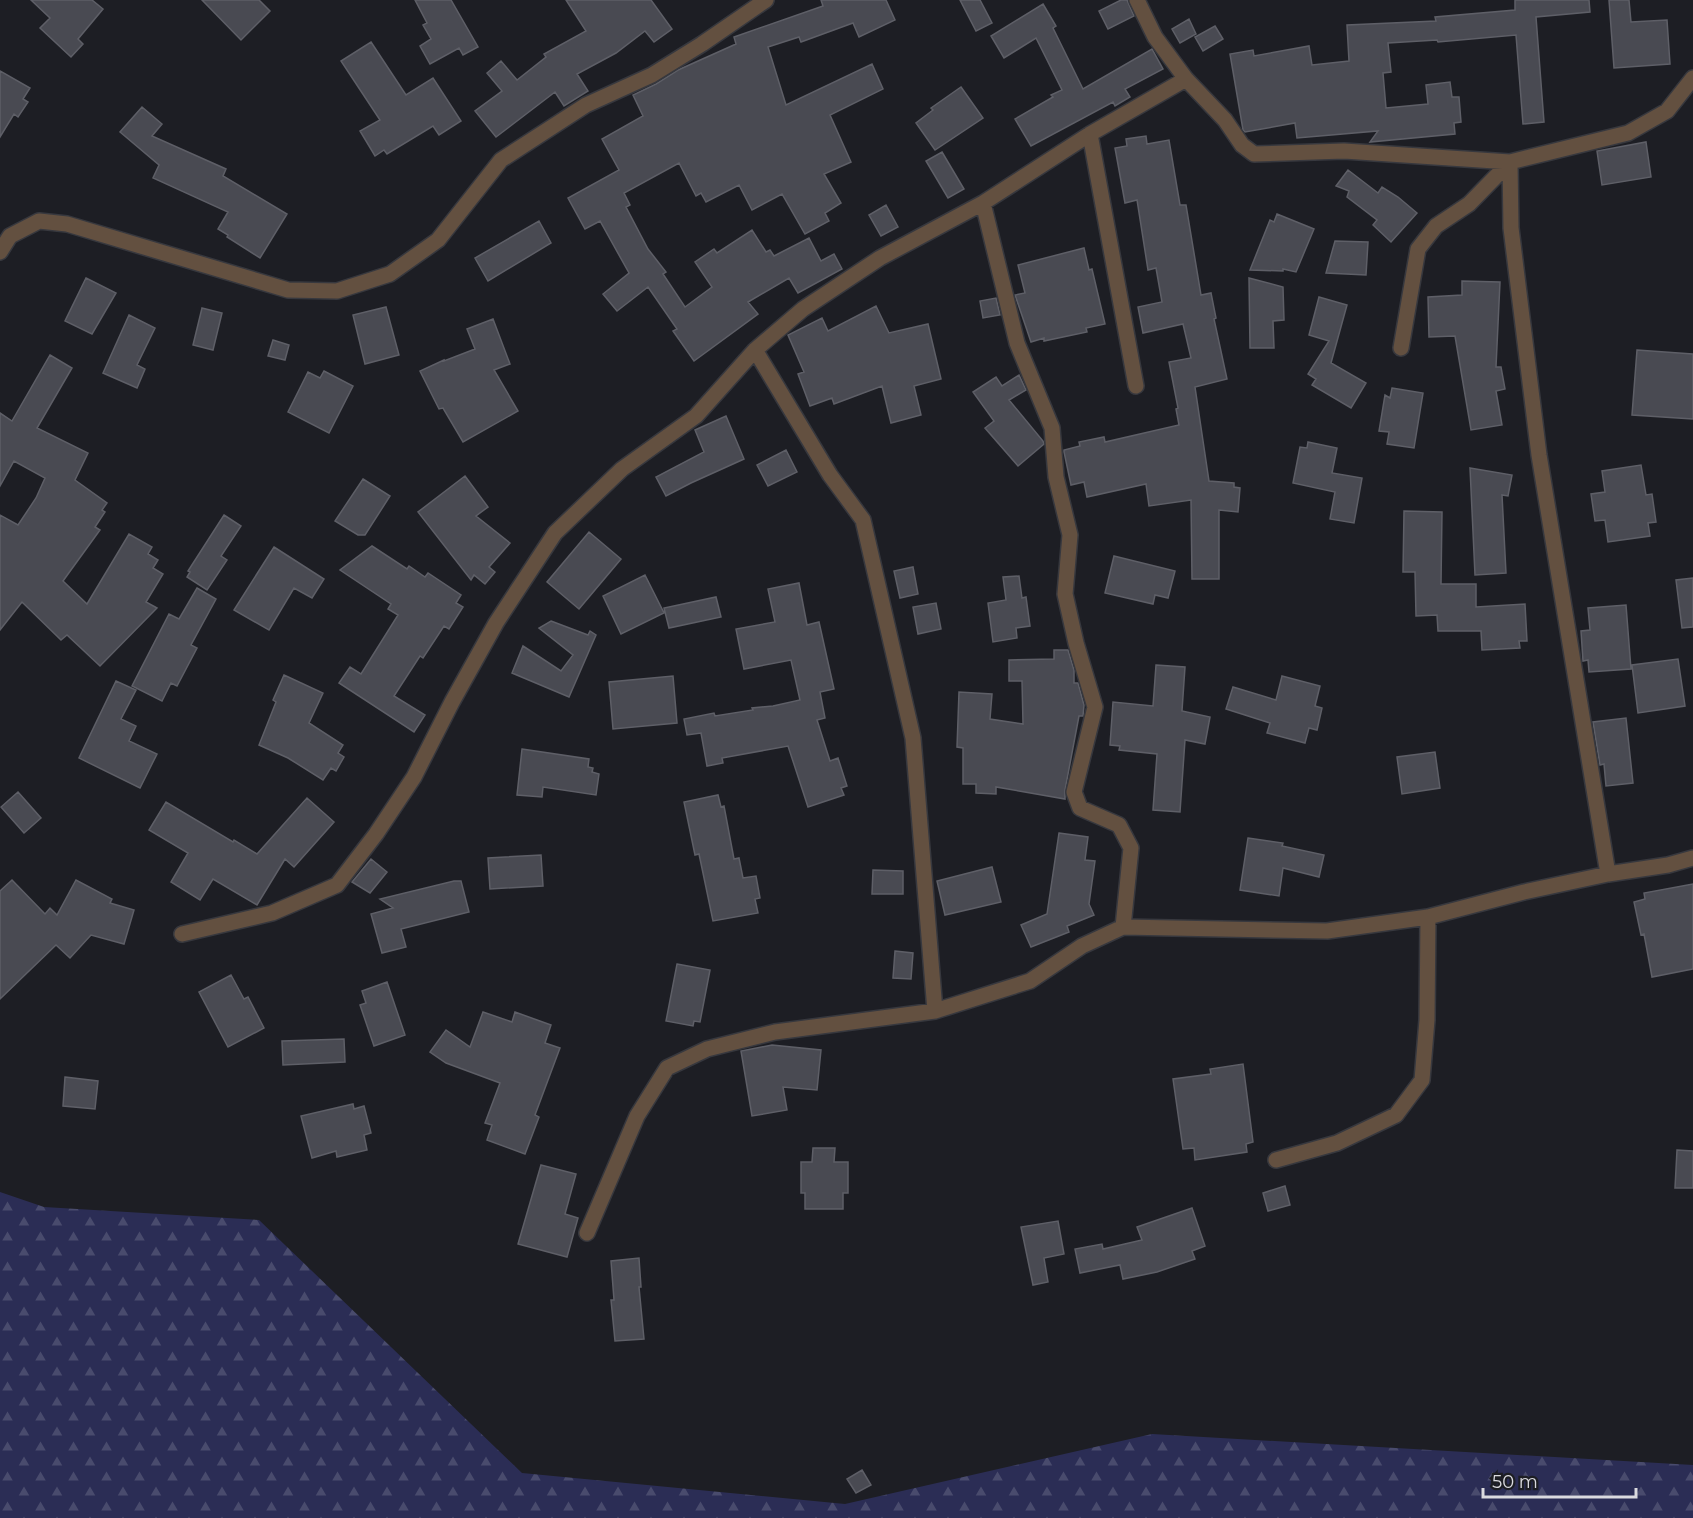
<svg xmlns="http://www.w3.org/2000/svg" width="1693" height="1518" font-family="Montserrat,sans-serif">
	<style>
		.forest { fill: url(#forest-firs) }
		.building { fill: #494a52; stroke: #5e5f67; stroke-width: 1.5 }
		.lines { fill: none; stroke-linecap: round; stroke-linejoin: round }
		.minor-casing { stroke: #37383e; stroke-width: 18 }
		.minor { stroke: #635040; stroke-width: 15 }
	</style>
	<defs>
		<pattern id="forest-firs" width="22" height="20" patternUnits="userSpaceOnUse" patternTransform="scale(1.5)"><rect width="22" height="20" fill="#2b2d55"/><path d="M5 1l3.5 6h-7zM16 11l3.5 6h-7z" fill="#494b6d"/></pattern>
	</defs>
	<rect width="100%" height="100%" fill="#1d1e24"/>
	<!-- forest -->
	<path class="forest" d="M0,1192L44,1207L259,1220L522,1473L845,1504L1152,1434L1693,1465V1518H0Z"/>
	<!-- building -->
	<path class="building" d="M31,0H92L103,9L78,39L83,44L71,57L40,28L50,18Z
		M202,0H259L270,11L241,40Z
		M415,0H451L478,47L463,55L459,48L430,64L420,46L431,39L423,25L427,23Z
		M566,0H651L672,29L654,42L645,31L616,53L577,74L588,91L564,106L555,92L496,137L475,111L502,91L487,73L501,61L517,80L546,57L544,54L586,31Z
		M821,0H886L895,20L859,37L853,23L801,42L799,37L768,47L786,105L872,64L883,89L830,115L851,162L824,174L841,203L825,213L829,221L805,234L782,194L752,210L739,185L706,202L701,193L696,196L679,163L624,193L630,205L626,207L648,249L666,272L663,274L685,307L712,287L695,262L714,249L717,253L752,230L766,252L770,250L774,256L809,238L821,261L834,254L842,269L798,293L789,278L748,302L758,314L694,361L673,331L677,329L648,287L617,311L603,294L629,273L600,221L585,229L568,198L619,170L602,139L643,116L633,95L656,84L678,70L736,44L734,37L823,6Z
		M960,0H980L992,23L976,31Z
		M1121,0H1127L1134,16L1108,29L1099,11Z
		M1515,0H1589L1590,12L1536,17L1544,122L1523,124L1516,35L1438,42L1437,40L1388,43L1391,72L1383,73L1386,108L1428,104L1426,85L1450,82L1452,97H1459L1461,122L1454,123L1455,134L1370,142L1378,131L1297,138L1295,123L1245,132L1243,130L1230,54L1253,50L1254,56L1309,46L1312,65L1349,61L1347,25L1436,21L1435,17L1515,10Z
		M1609,0H1629L1631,22L1667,20L1670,64L1614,68Z
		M1043,4L1056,26L1053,28L1083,89L1152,49L1163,69L1125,89L1130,97L1115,106L1113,102L1031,146L1015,119L1053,97L1051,95L1062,90L1036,38L1004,58L991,36Z
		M1189,19L1196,34L1180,43L1172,29Z
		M1215,26L1223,39L1203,51L1195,37Z
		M371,42L406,95L433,78L461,121L439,135L433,126L387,154L384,150L375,156L360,131L380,120L341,61Z
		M0,71L30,88L23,99L28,102L18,117L14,114L0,137Z
		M961,87L983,118L935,150L916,123L933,110L931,108Z
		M142,107L162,124L152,136L226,169L223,176L287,214L260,258L227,237L228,235L218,229L228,212L153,178L159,165L120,132Z
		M1146,136L1147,144L1169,140L1180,205H1186L1201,295L1211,293L1216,318L1214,319L1227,379L1195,387L1209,481L1234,483V487L1240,488L1238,512L1219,510V579H1192L1191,500L1149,506L1146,484L1087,497L1084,482L1071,485L1064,452V450L1080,446L1079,442L1104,437L1105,442L1179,425L1176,409L1178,408L1169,362L1191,358L1183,324L1143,333L1138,307L1162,302L1156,268L1148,270L1137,200L1125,203L1115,148L1127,146L1126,139Z
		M1646,142L1651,177L1602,185L1597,151Z
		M942,152L964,189L948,198L926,161Z
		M1348,170L1378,193L1382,187L1398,197L1417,213L1391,242L1373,225L1377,220L1347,197L1349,191L1336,186Z
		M886,205L898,227L881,236L869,215Z
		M1277,214L1314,229L1296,272L1283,269V271L1250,270L1270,220L1274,222Z
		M539,221L551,243L488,281L475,258Z
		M1335,241L1368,242L1366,275L1326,273Z
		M1084,248L1089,270L1092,269L1105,324L1086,328L1087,332L1044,341V338L1031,342L1015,295L1025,293L1018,265Z
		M86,278L116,293L92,334L65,321Z
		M1249,278L1283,287L1284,320L1273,321L1274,348H1250Z
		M1462,281L1500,282L1496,367H1501L1505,389L1496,391L1502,425L1471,430L1455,336L1429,337L1428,297L1462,295Z
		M1319,297L1347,305L1331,363L1366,383L1351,408L1312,385L1316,379L1308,374L1329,341L1309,335Z
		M996,298L1000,315L983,318L980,301Z
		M876,306L889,333L928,324L941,379L914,386L921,415L891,423L882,386L834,404L832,398L810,406L798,374L804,372L788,335L822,318L828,331Z
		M386,307L399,355L365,364L353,315Z
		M202,308L222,313L213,350L193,345Z
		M129,315L155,328L137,365L145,369L137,388L103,373Z
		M493,319L510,364L494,370L518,411L463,442L443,408L439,409L420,371L444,360V361L475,349L467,329Z
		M273,340L289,345L285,360L268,356Z
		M1637,350L1693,354V419L1632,415Z
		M50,355L72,368L37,428L88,453L75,480L107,503L102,510L105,512L95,527L100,530L63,581L87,604L129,534L152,547L148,554L158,560L153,568L163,574L146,602L157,608L100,666L67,635L61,640L22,602L0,630V515L18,525L36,498L45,478L14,461L0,486V413L12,421Z
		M324,371L353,386L329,433L288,412L308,372L320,378Z
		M1019,375L1026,390L1009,400L1043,441L1044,444L1018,466L985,428L994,421L973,392L996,377L1002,386Z
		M1392,388L1423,393L1414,448L1387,444L1389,432L1379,431L1385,395L1390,398Z
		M726,416L744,459L691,483L666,496L656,477L704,452L695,430Z
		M1308,442L1337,448L1332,473L1362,478L1354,523L1330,519L1335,492L1293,483L1300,447L1307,448Z
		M786,450L797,472L768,486L757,465Z
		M1641,465L1646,495L1652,494L1656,522L1648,523L1650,536L1608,542L1605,520L1595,521L1591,494L1605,492L1602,471Z
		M1470,468L1512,475L1508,496L1502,495L1506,573L1475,575Z
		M465,476L488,507L476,516L510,543L489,567L495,572L485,584L474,575L471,580L418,512Z
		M363,479L390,496L365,535H358L335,521Z
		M1404,511L1442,512L1441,584H1476V607L1525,604L1527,641H1519L1520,648L1482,650L1481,631H1438L1437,615L1416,616L1415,572H1403Z
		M224,515L241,526L221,556L227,560L207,590L187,577L190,572L188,571Z
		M589,532L621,559L579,609L547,582Z
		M372,546L407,569L409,566L425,577L428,573L461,595L456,603L463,607L449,629L444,626L423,658L420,656L394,696L425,715L414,732L339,683L350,667L361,674L398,615L388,609L391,604L340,570Z
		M274,547L324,579L312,598L294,588L269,630L234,610Z
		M1114,556L1175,571L1168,598L1155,595L1153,604L1105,593Z
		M913,567L918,594L900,598L894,571Z
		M645,575L664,613L621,634L603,596Z
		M1019,576L1022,598L1026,597L1030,626L1016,628L1017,638L993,642L988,603L1006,600L1003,577Z
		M1693,578V627L1682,628L1676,580Z
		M799,583L807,625L819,622L834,689L820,692L825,718L817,720L830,761L838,758L847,786L841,788L844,795L808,807L788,746L722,758L723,763L707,766L701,733L687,735L684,719L714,713L715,716L753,710L752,708L773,706L800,700L791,660L744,669L736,629L775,622L768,589Z
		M197,588L216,599L191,645L197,648L177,686L171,683L162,701L132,686L169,614L179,619Z
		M716,597L721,617L669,628L664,608Z
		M936,603L941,629L918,634L913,607Z
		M1626,605L1631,669L1589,672L1588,660L1583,661L1581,631L1590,630L1588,608Z
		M551,621L588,635L590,631L596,635L569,697L512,673L523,646L561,671L573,655L539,628Z
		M1054,650H1068L1074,670V683H1078L1084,705L1083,716H1079L1065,790V799L996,787V794L976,793V784H963V748L957,747L959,692L992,694L990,719L1023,724L1022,681H1009V660L1054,659Z
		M1678,659L1685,706L1638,713L1632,665Z
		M1156,665L1185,667L1182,711L1210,717L1205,744L1185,740L1180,812L1153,810L1157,754L1119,750L1120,746L1110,745L1113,702L1153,706Z
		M284,675L323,693L309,723L343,745L338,753L344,757L336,771L331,768L323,780L288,758L259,745L276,702L273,700Z
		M673,676L677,723L613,729L609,682Z
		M1282,676L1320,686L1315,706L1322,708L1317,730L1309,728L1305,743L1267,733L1270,723L1226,709L1233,687L1276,700Z
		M116,681L136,690L121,719L136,726L129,741L157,754L140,788L79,758Z
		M1626,718L1633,783L1606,786L1604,764L1600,765L1593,722Z
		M522,749L589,759L588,767L593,768L592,772L599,774L596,795L543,787L542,797L517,795Z
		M1435,752L1440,788L1402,794L1397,757Z
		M18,792L41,818L24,833L1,807Z
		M718,795L721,807L724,806L734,859L739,858L743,878L756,876L760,898L755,899L758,913L713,921L699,854L695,855L684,802Z
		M307,798L334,822L294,867L285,859L257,905L213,879L200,900L171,882L188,853L149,830L166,802L233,842L234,840L257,854Z
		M1059,833L1088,837L1085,860L1095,861L1089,904L1094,915L1067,926L1069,932L1031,947L1021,925L1047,914Z
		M1248,838L1283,843L1282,846L1324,855L1319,877L1283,868L1279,896L1240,890Z
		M541,855L543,886L490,889L488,858Z
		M371,859L387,872L370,893L352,882Z
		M992,867L1001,902L945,915L937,881Z
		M873,870L903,871V894H872Z
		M12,880L45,914L50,908L57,915L76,880L112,899L110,903L134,910L124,944L91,935L70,958L56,945L0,999V891Z
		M454,881H461L469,912L401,929L406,947L382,953L371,914L393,908L380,899Z
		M1693,884V969L1652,977L1644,934L1641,935L1634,902L1645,899L1644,893Z
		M895,951L913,953L911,979L893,978Z
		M677,964L710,970L700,1022L694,1021L693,1026L666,1021Z
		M231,975L244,999L248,997L264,1028L228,1047L199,992Z
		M387,982L405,1035L374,1046L360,1005L366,1003L362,991Z
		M483,1012L512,1022L515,1012L551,1025L545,1043L560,1048L535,1115L539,1117L525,1154L487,1140L492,1125L485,1123L500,1083L446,1063L430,1052L446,1030L470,1047Z
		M344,1039L345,1062L283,1065L282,1041Z
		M772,1045L821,1050L817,1090L783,1087L787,1110L752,1116L741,1051Z
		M1243,1064L1253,1142L1246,1144L1247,1152L1195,1160L1194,1148L1183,1149L1173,1079L1211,1074L1210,1069Z
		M65,1077L98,1081L95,1109L63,1106Z
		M353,1104L354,1109L364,1106L371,1133L364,1135L367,1150L337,1157L336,1151L312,1158L301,1116Z
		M813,1148H835L834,1162H848V1193H843V1209H805V1193H801V1162H812Z
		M1677,1150L1693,1151V1188H1675Z
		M541,1165L576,1174L565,1214L578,1218L567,1257L518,1244Z
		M1285,1186L1290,1205L1268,1211L1263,1193Z
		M1192,1208L1205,1246L1192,1251L1195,1259L1157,1272L1123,1279L1120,1265L1080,1273L1075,1249L1102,1244L1103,1249L1142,1240L1137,1227Z
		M1058,1221L1064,1254L1044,1258L1048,1282L1033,1285L1021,1227Z
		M639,1258L641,1287H639L644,1339L615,1341L611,1300H614L611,1261Z
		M862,1470L871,1485L856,1493L847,1479Z"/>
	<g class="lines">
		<!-- minor casing -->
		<g class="minor-casing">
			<path id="minor" d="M1186,79L1225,120L1242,145L1254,154L1344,151L1510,162
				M1090,134L1136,386
				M983,203L1017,343L1052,428L1056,477L1070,535L1065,594L1076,643L1095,707L1074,792L1080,808L1119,825L1131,848L1123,927
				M0,252L10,236L39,221L67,224L288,290L337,291L390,274L438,240L501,160L586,105L652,75L702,44L766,0
				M1401,348L1418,249L1436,226L1469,204L1510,162
				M755,350L830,475L863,520L913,738L935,1011
				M1608,874L1539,455L1511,228L1510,162L1628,133L1667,111L1693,78
				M182,934L272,913L337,885L376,834L414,777L452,702L496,623L555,533L622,469L696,416L755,350L803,309L880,258L983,203L1090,134L1186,79L1155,37L1137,0
				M1276,1160L1337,1143L1396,1115L1422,1080L1427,1020L1428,917
				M587,1233L637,1116L667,1068L707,1049L775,1032L935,1011L1030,981L1082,946L1123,927L1327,931L1428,917L1524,892L1608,874L1668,865L1693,858"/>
		</g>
		<!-- minor -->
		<use href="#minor" class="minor"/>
	</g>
	<!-- scale -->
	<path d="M1483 1488v9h153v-9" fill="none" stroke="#dadadf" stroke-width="3"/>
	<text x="1492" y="1488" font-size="18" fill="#dadadf" stroke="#1d1e24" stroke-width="4.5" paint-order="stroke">50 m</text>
</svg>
